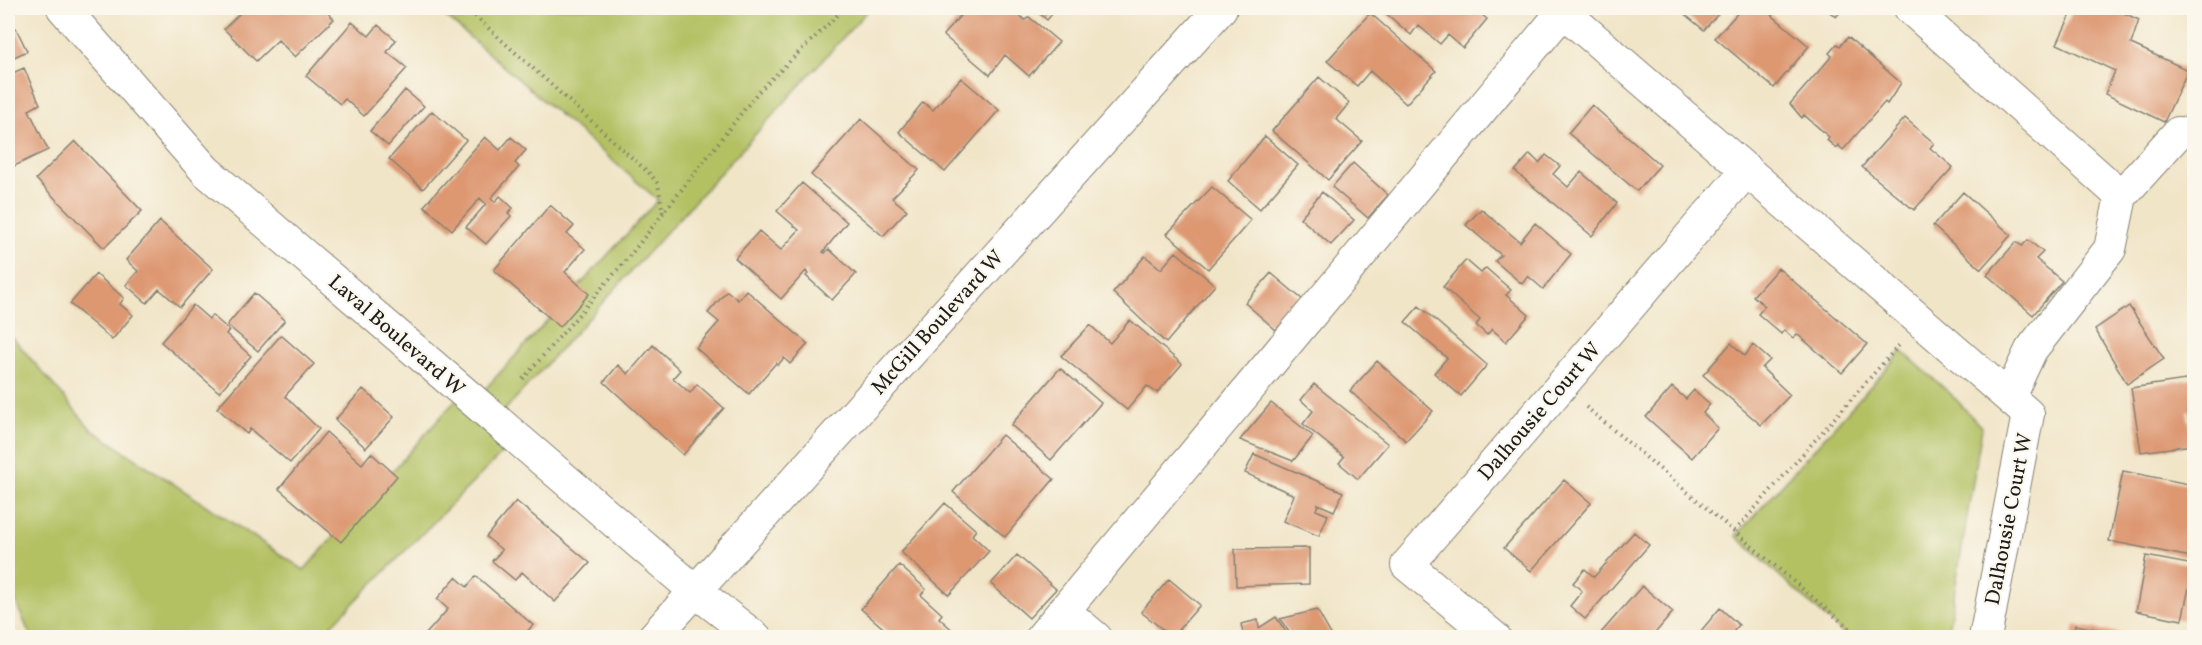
<svg xmlns="http://www.w3.org/2000/svg" width="2202" height="645" font-family="Vollkorn,serif">
	<style>
		.park { fill: #b3c163; stroke: #686e40; stroke-width: 1.5 }
		.building { fill: #dd9872 }
		.lines { fill: none; stroke-linecap: round; stroke-linejoin: round }
		.minor-casing { stroke: #868072; stroke-width: 34 }
		.path { stroke: #868072; stroke-width: 4; stroke-dasharray: 1.5 4.5; stroke-linecap: butt }
		.minor { stroke: #fff; stroke-width: 32 }
		.labels { text-anchor: middle; stroke-width: 4.5; stroke-linejoin: round; paint-order: stroke }
		.street-label { font-size: 21px; fill: #1c1c1c; stroke: #fbf7ec }
	</style>
	<rect width="100%" height="100%" fill="#fbf7ec"/>
	<filter id="ink" filterUnits="userSpaceOnUse"><feTurbulence type="fractalNoise" baseFrequency=".0167" numOctaves="2"/><feDisplacementMap in="SourceGraphic" scale="12" xChannelSelector="R" yChannelSelector="G"/><feConvolveMatrix kernelMatrix="1 2 1 2 8 2 1 2 1" color-interpolation-filters="sRGB"/></filter>
	<filter id="wash" filterUnits="userSpaceOnUse"><feTurbulence type="fractalNoise" baseFrequency=".008" numOctaves="4" result="noise"/><feDisplacementMap in="SourceGraphic" scale="24" xChannelSelector="R" yChannelSelector="G"/><feGaussianBlur stdDeviation="1.35" result="paint"/><feColorMatrix in="noise" values="0 0 0 0 0 0 0 0 0 0 0 0 0 0 0 0 0 1.4 0 .05"/><feComposite in="paint" operator="in"/></filter>
	<g filter="url(#wash)">
		<rect width="100%" height="100%" fill="#f1e5c8"/>
		<!-- park -->
		<path class="park" d="M436,8H870L496,420L517,438L320,637H31L8,585V332L92,430L304,570L463,392L474,401L658,200Z
			M1902,351L1952,395L1982,428L1947,637H1847L1736,536Z"/>
		<g id="blocks">
			<!-- building -->
			<path class="building" d="M245,8H323L334,19L295,57L278,40L256,61L224,29Z
				M967,8L977,13L982,8H1011L1025,20L1029,17L1059,42L1029,76L1005,55L990,75L943,35Z
				M1033,8H1057L1047,20Z
				M1384,8H1474L1487,19L1463,48L1448,35L1440,44L1418,25L1411,35L1382,10Z
				M1677,8H1723L1704,30Z
				M1742,8H1763L1809,46L1774,88L1715,38Z
				M1825,8H1844L1836,17Z
				M2074,8H2113L2139,20L2131,44L2188,70L2164,122L2105,94L2115,71L2057,44Z
				M1370,13L1436,71L1406,104L1370,71L1357,86L1327,61Z
				M352,22L369,36L378,25L396,40L387,52L407,68L364,116L345,99L340,104L306,76Z
				M16,28L27,51L8,60V32Z
				M1848,37L1901,83L1887,104L1885,102L1843,150L1838,145L1836,148L1827,140L1829,137L1804,115L1802,118L1790,104L1832,56L1829,53L1837,44L1840,46Z
				M24,68L40,104L29,110L48,150L8,169V75Z
				M1319,77L1349,103L1336,119L1362,141L1328,180L1272,131Z
				M961,78L999,110L945,172L899,132L923,102L933,110Z
				M405,90L424,106L388,146L370,131Z
				M1592,105L1660,165L1637,191L1568,133Z
				M432,111L466,140L423,189L389,159Z
				M1905,118L1934,143L1930,148L1953,167L1914,210L1862,167Z
				M861,119L919,170L892,198L907,210L883,236L811,175Z
				M1265,136L1298,165L1260,209L1228,181Z
				M485,137L500,150L511,137L526,150L515,163L519,167L491,198L495,202L500,196L513,208L508,213L511,216L486,244L466,227L486,204L480,198L452,230L424,206Z
				M75,141L142,211L104,248L36,179Z
				M1530,154L1539,163L1546,155L1560,166L1553,174L1568,187L1581,172L1617,203L1592,236L1515,171Z
				M1353,163L1388,195L1368,218L1332,187Z
				M802,183L847,222L823,252L825,253L829,249L856,274L832,300L806,276L808,274L806,271L781,299L735,258L759,231L781,250L799,230L777,211Z
				M1212,187L1251,220L1208,269L1167,234Z
				M1322,192L1354,220L1331,245L1300,218Z
				M1963,192L2011,235L1981,269L1933,226Z
				M550,205L574,226L567,234L585,249L565,272L589,294L560,327L494,270Z
				M1481,209L1520,242L1535,223L1571,254L1543,289L1528,276L1522,284L1495,261L1501,255L1466,225Z
				M160,221L213,269L180,307L159,289L147,303L126,285L138,271L126,260Z
				M2028,240L2043,252L2036,259L2062,281L2033,315L1987,275L2016,242L2022,246Z
				M1176,252L1215,285L1166,343L1113,293L1145,256L1161,269Z
				M1466,260L1481,273L1486,268L1511,290L1506,295L1529,315L1506,342L1492,329L1487,335L1476,325L1480,320L1443,287Z
				M1778,268L1867,344L1842,373L1797,334L1793,338L1784,330L1781,334L1758,314L1765,306L1753,296Z
				M1271,273L1303,300L1276,330L1245,303Z
				M96,274L124,298L120,304L133,315L112,340L70,304Z
				M746,290L808,344L790,364L784,358L778,365L776,363L749,394L696,348L719,322L708,313L727,291L738,300Z
				M254,293L285,320L258,351L227,325Z
				M193,305L209,319L212,315L229,330L226,334L251,356L219,392L161,342Z
				M1419,306L1487,365L1461,396L1434,373L1447,358L1405,322Z
				M2129,306L2164,359L2127,384L2095,329Z
				M1130,320L1182,364L1157,393L1147,386L1127,410L1061,356L1090,325L1110,343Z
				M281,335L314,364L285,396L319,429L290,463L250,429L247,434L217,408Z
				M1731,343L1745,356L1753,345L1770,360L1762,368L1790,395L1761,425L1703,375Z
				M653,345L680,370L673,378L690,393L697,384L724,408L683,455L604,382L618,365L628,374Z
				M1377,361L1433,411L1406,441L1350,391Z
				M1060,368L1101,403L1051,460L1011,425Z
				M2192,379L2194,410L2187,411L2192,445L2141,452L2131,388Z
				M1314,384L1388,444L1358,479L1339,463L1344,457L1303,424L1313,411L1301,400Z
				M1672,387L1686,399L1694,390L1710,404L1703,413L1718,428L1692,458L1646,417Z
				M363,389L394,417L366,448L335,420Z
				M1271,403L1313,436L1293,461L1240,440Z
				M326,432L362,464L371,453L397,476L341,542L279,489Z
				M1002,435L1054,479L1005,537L953,492Z
				M1254,454L1343,492L1334,511L1318,504L1316,510L1328,515L1319,536L1283,521L1294,495L1245,473Z
				M2123,471L2194,485V539L2191,557L2109,541Z
				M1564,480L1591,503L1531,571L1504,548Z
				M516,501L590,563L555,602L522,572L515,580L492,561L502,550L486,537Z
				M945,503L976,530L972,535L989,551L949,595L901,552Z
				M1634,532L1649,545L1585,619L1570,606L1582,591L1573,583L1585,569L1594,577Z
				M1309,548V584L1236,586L1235,549Z
				M1017,555L1056,589L1029,618L991,584Z
				M2146,556L2194,565L2182,620L2136,611Z
				M899,565L926,589L921,595L942,614L939,618L957,634L953,638H895L861,609Z
				M476,576L533,625L521,638H430L426,634L448,609L437,599L456,577L467,587Z
				M1169,579L1200,605L1172,637L1141,612Z
				M1642,586L1673,612L1651,638H1605L1600,634Z
				M1720,608L1739,625L1728,638H1695Z
				M1317,610L1333,638H1293L1280,619Z
				M1276,617L1290,638H1244L1241,624L1258,620L1259,628Z
				M2075,625L2135,636V638H2072Z"/>
		</g>
	</g>
	<g filter="url(#ink)">
		<use href="#blocks" fill-opacity="0" stroke="#868072" stroke-width="1.5"/>
		<g class="lines">
			<!-- minor casing -->
			<g class="minor-casing">
				<path id="minor" d="M63,8L206,171L694,590L756,638
					M1559,8L2028,414L1985,638
					M1910,8L2121,196
					M2009,397L2031,350L2110,249L2121,196L2178,133
					M1065,612L1096,638
					M653,638L1221,8
					M1041,638L1566,8
					M1495,638L1407,565L1747,170"/>
			</g>
			<!-- path -->
			<path class="path" d="M466,8L650,174L658,184L663,213
				M523,379L632,253L758,92L845,8
				M1586,407L1861,638
				M1735,531L1900,344"/>
			<!-- minor -->
			<use href="#minor" class="minor"/>
		</g>
	</g>
	<g class="labels">
		<!-- street labels -->
		<g class="street-label">
			<text transform="translate(937 322) rotate(-48)" y="7">McGill Boulevard W</text>
			<text transform="translate(397 335) rotate(41)" y="7">Laval Boulevard W</text>
			<text transform="translate(1539 411) rotate(-49)" y="7">Dalhousie Court W</text>
			<text transform="translate(2008 519) rotate(-79)" y="7">Dalhousie Court W</text>
		</g>
	</g>
	<!-- margin -->
	<rect width="2202" height="645" fill="none" stroke="#fbf7ec" stroke-width="30"/>
</svg>
